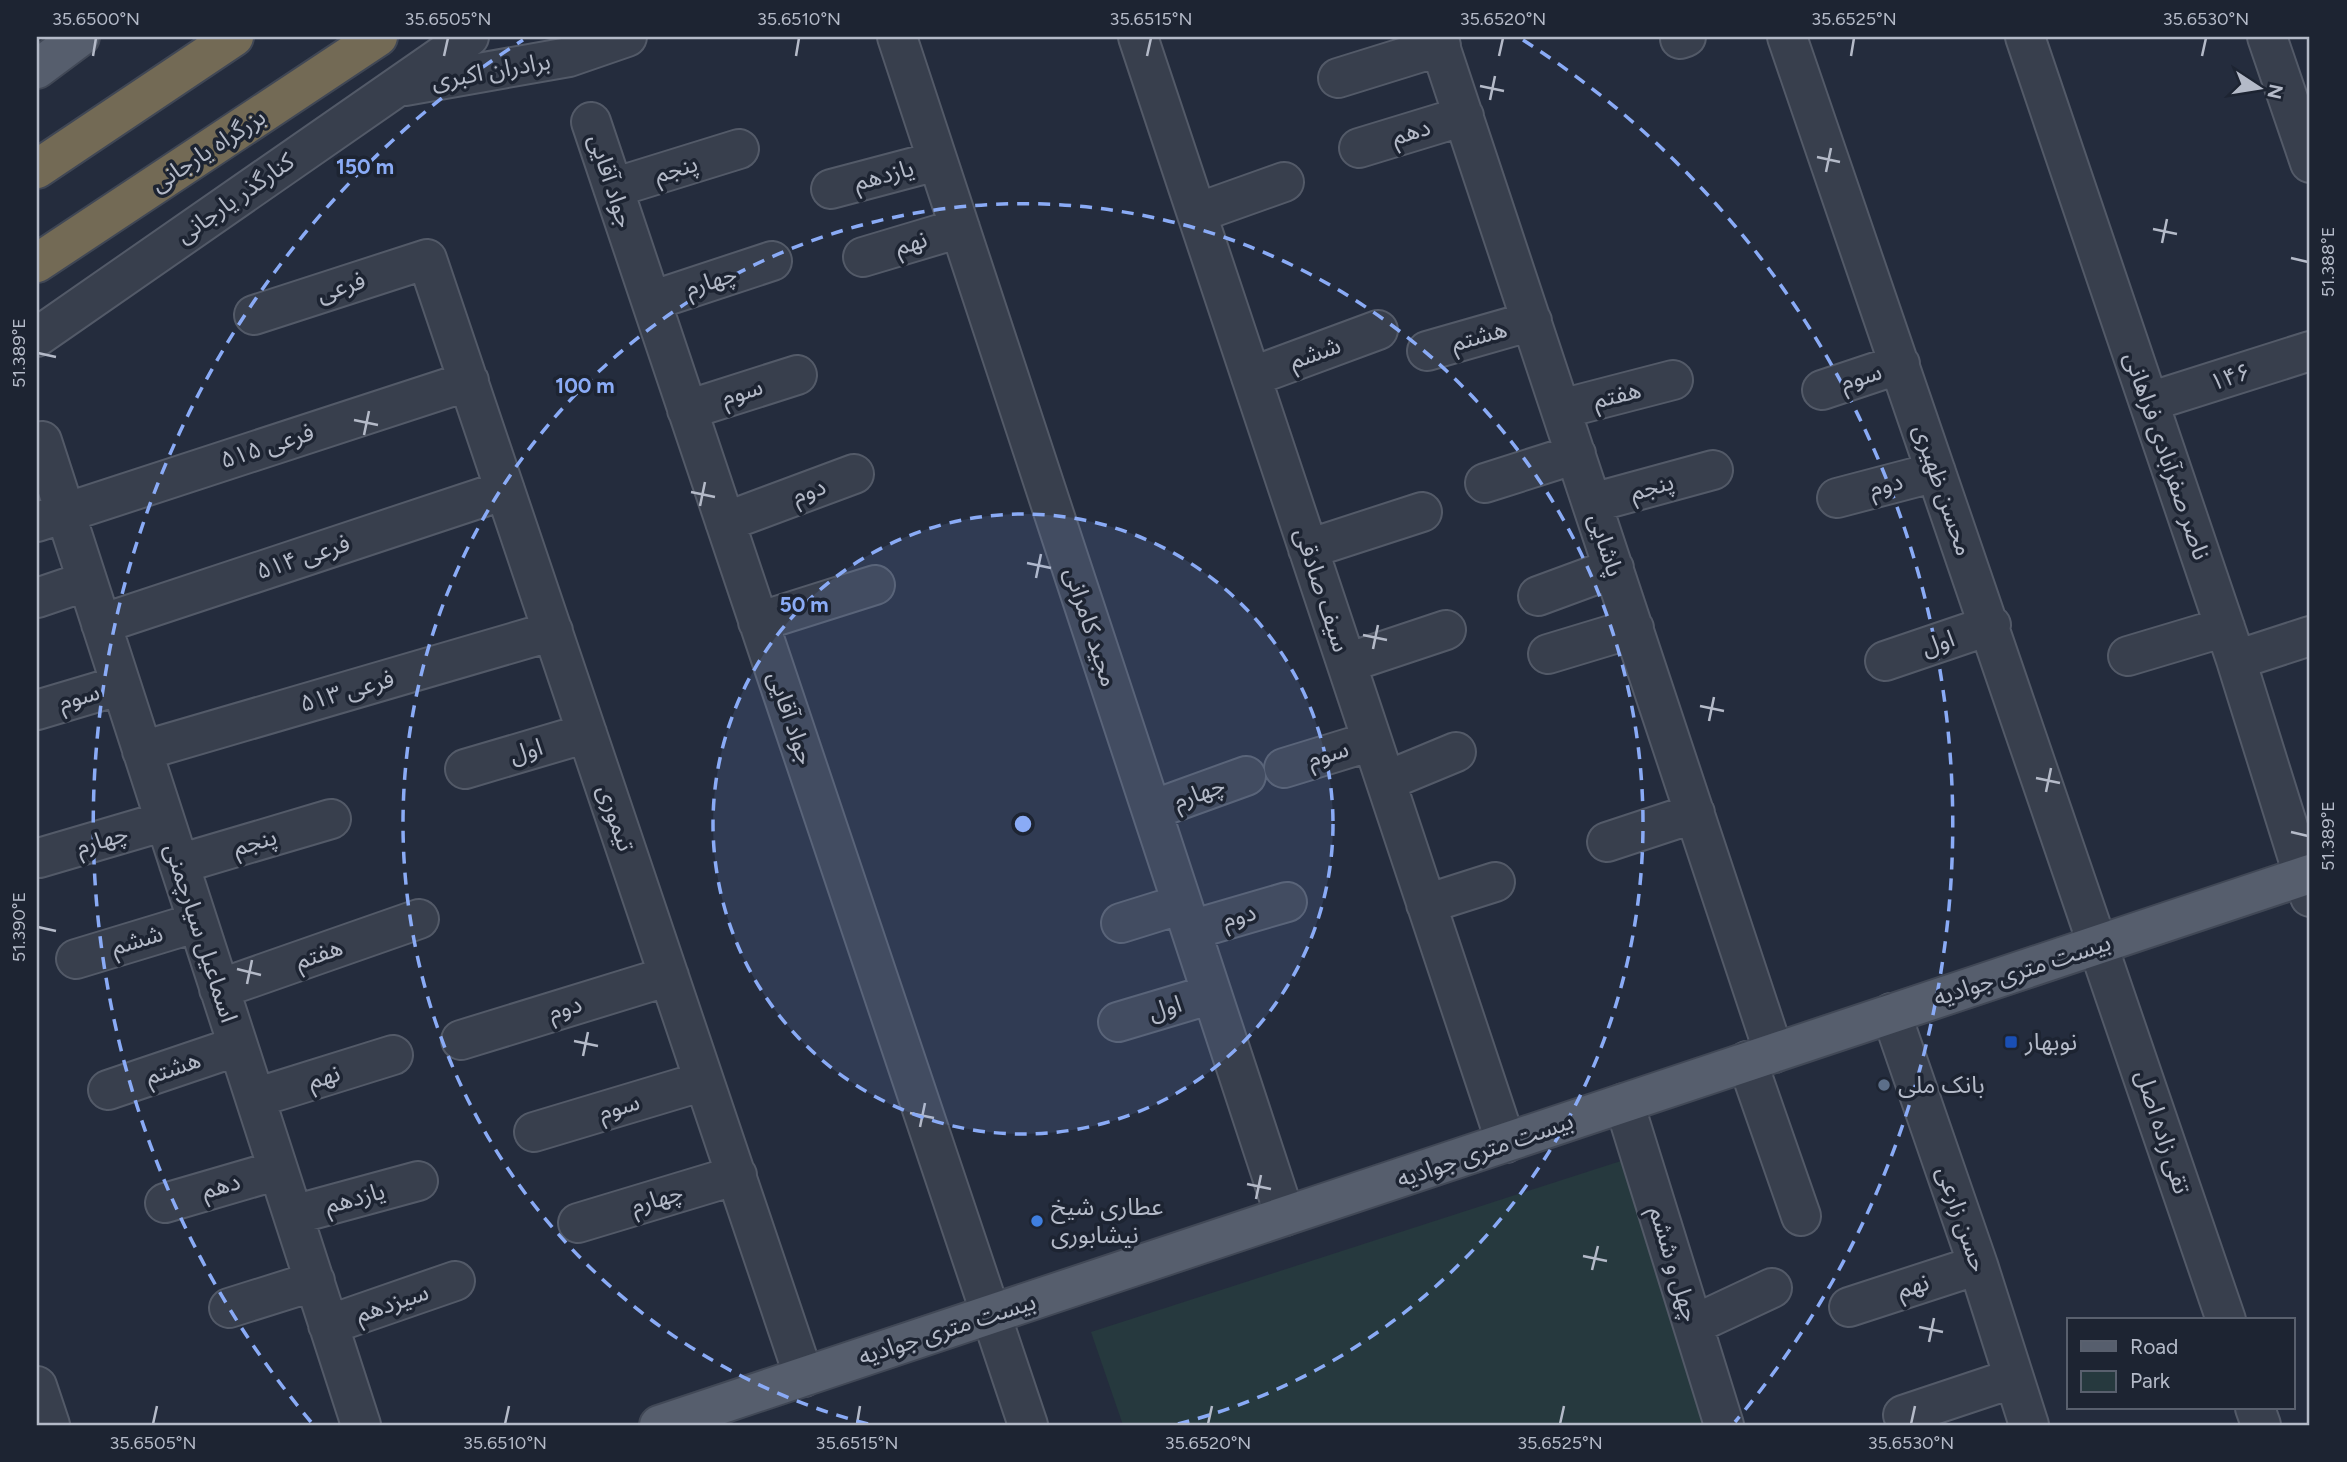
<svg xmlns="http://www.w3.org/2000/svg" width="2347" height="1462" font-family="Figtree,'Noto Sans Arabic',sans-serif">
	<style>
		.green { fill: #26393e }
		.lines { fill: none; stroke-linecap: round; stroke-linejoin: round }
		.minor-casing { stroke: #535a68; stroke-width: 42 }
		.major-casing { stroke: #414856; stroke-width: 42 }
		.highway-casing { stroke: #404755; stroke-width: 42 }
		.minor { stroke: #383f4d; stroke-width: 38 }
		.major { stroke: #565e6d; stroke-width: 38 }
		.highway { stroke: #736a55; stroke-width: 38 }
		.ticks { fill: none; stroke: #b4bac8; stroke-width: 2.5 }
		.ring { fill: none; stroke: #8aabf6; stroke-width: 3.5; stroke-dasharray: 12 9 }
		.transit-dot { fill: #1a4fb4; stroke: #1d2432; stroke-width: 2.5 }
		.service-dot { fill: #5c6f8a; stroke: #1d2432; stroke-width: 2.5 }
		.shop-dot { fill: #3f7fe0; stroke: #1d2432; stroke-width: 2.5 }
		.labels { text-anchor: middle; stroke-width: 7; stroke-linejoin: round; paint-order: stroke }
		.street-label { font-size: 24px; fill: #b4bac8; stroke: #1d2432 }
		.poi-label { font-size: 24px; fill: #b4bac8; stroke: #1d2432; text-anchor: start }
		.centre { fill: #8aabf6; stroke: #1d2432; stroke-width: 3.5 }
		.ring-label { font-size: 21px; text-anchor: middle; font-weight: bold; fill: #8aabf6; stroke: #1d2432; stroke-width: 7; stroke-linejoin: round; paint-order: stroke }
		.neatline { fill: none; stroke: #b4bac8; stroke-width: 2.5 }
		.ticks-label { font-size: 18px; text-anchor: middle; fill: #b4bac8 }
	</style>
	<rect width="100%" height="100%" fill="#242c3d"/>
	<!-- green -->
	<path class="green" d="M1624,1160L1707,1425H1123L1091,1332Z"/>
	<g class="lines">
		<!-- minor casing -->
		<g class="minor-casing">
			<path id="minor" d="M897,37L1285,1216
				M1138,37L1506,1143
				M1437,37L1774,1053
				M1787,37C1934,464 2083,891 2226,1320
				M2025,37L2236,660L2310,897
				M2267,37L2310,163
				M1680,39L1686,37
				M1338,78L1441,46
				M405,86L569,57L627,37
				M591,122L1028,1425
				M1359,148L1464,116
				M613,188L739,149
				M831,189L937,161
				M1197,213L1284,182
				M863,257L960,228
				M651,301L772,261
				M254,315L427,259L804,1377
				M37,337L469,37
				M1427,351L1532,321
				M1251,377L1378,330
				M1822,390L1900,364
				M2149,402L2310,351
				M1561,409L1673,380
				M687,410L797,375
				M42,441L361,1425
				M1485,483L1576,454
				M1837,498L1936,472
				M1592,503L1713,470
				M37,522L469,381
				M725,522L854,474
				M1308,549L1422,512
				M1538,596L1614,568
				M37,598L87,581
				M758,622L875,585
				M101,624L505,490
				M1548,654L1634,628
				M2128,656L2225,627
				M2236,660L2310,636
				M1885,661L1991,625
				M1347,663L1446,630
				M37,710L121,685
				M142,751L553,631
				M1284,768L1372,741
				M465,769L587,733
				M1386,781L1456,752
				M1152,810L1246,776
				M1607,842L1695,813
				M39,858L165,821
				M179,864L331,819
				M1426,904L1495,882
				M1121,923L1182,904
				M1191,930L1287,902
				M76,959L198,922
				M219,989L419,919
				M1891,1013L1978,1265L2029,1425
				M1118,1022L1212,994
				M461,1040L669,976
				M1747,1061L1801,1216
				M108,1090L238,1046
				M255,1098L393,1055
				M1624,1103L1724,1425
				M534,1132L704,1081
				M165,1203L278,1170
				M293,1215L418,1181
				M578,1223L737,1175
				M1849,1307L1978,1265
				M229,1308L315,1281
				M328,1325L455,1281
				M1693,1325L1772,1288
				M37,1386L50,1425
				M2255,1408L2261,1425
				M1903,1415L2014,1378"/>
		</g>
		<!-- major casing -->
		<g class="major-casing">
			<path id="major" d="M37,69L80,37
				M659,1425L2310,874"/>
		</g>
		<!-- highway casing -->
		<g class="highway-casing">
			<path id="highway" d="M37,169L234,37
				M37,263L378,37"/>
		</g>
		<!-- minor -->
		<use href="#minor" class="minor"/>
		<!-- major -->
		<use href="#major" class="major"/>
		<!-- highway -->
		<use href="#highway" class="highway"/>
	</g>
	<!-- ticks -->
	<path class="ticks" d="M93,56L96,38M444,56L448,38M796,56L799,38M1147,56L1151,38M1499,56L1503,38M1851,56L1854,38M2202,56L2206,38M1480,86L1504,91M1490,100L1495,76M1817,157L1840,162M1826,172L1831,148M2153,229L2177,234M2162,243L2167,219M2291,258L2308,262M38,353L56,357M354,420L378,425M364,435L369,411M691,492L715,497M700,506L705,482M1027,563L1051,568M1036,578L1041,554M1363,635L1387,640M1373,649L1378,625M1700,706L1724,711M1709,721L1714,697M2036,778L2060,783M2046,792L2051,768M2291,832L2308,836M38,927L56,931M237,969L261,975M247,984L252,960M574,1041L598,1046M583,1056L588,1032M910,1113L934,1118M920,1127L925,1103M1247,1184L1271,1189M1256,1199L1261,1175M1583,1256L1607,1261M1592,1270L1598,1246M1919,1327L1943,1332M1929,1342L1934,1318M153,1424L157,1406M505,1424L509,1406M857,1424L860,1406M1208,1424L1212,1406M1560,1424L1564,1406M1911,1424L1915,1406"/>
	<!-- distance rings -->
	<circle cx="1023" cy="824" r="310" fill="#8aabf6" fill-opacity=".12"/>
	<g class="ring">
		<circle cx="1023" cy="824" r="310"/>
		<path d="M868 1424A620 620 0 1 1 1178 1424"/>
		<path d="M311 1422A930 930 0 0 1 523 40M1523 40A930 930 0 0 1 1735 1422"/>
	</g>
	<!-- markers -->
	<rect class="transit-dot" x="2004" y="1035" width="14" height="14" rx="3.5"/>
	<circle class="service-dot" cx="1884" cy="1085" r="7"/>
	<circle class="shop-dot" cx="1037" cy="1221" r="7"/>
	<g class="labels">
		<!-- street labels -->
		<g class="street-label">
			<text transform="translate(491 71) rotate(-10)" y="8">برادران اکبری</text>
			<text transform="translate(1411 132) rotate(-17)" y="8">دهم</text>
			<text transform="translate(208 150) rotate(-33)" y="8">بزرگراه یارجانی</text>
			<text transform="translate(676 169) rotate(-17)" y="8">پنجم</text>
			<text transform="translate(884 175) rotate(-15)" y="8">یازدهم</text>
			<text transform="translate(611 181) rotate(72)" y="8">جواد آقایی</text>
			<text transform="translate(235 198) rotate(-35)" y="8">کنارگذر یارجانی</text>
			<text transform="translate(911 243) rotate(-17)" y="8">نهم</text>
			<text transform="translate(711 281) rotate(-18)" y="8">چهارم</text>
			<text transform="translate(341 287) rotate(-18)" y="8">فرعی</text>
			<text transform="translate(1479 336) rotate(-16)" y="8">هشتم</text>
			<text transform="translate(1315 353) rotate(-20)" y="8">ششم</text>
			<text transform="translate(1861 377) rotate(-18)" y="8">سوم</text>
			<text transform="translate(2230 377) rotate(-18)" y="8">۱۴۶</text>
			<text transform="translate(742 392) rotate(-18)" y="8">سوم</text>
			<text transform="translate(1617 395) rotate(-14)" y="8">هفتم</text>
			<text transform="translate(267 446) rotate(-18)" y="8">فرعی ۵۱۵</text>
			<text transform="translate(2167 456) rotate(71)" y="8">ناصر صفرآبادی فراهانی</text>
			<text transform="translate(1886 485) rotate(-15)" y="8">دوم</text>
			<text transform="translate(1652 487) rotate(-16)" y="8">پنجم</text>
			<text transform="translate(1943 490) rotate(71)" y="8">محسن ظهیری</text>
			<text transform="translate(809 491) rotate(-20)" y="8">دوم</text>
			<text transform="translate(1606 545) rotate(72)" y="8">پاشایی</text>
			<text transform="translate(303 557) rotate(-18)" y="8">فرعی ۵۱۴</text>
			<text transform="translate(1322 590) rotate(72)" y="8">سیف صادقی</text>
			<text transform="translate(1091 627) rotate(72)" y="8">مجید کامرانی</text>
			<text transform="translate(1938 643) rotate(-19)" y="8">اول</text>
			<text transform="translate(347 691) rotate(-16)" y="8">فرعی ۵۱۳</text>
			<text transform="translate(79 697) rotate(-17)" y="8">سوم</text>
			<text transform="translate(791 718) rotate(71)" y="8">جواد آقایی</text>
			<text transform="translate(526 751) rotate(-17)" y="8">اول</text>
			<text transform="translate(1328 754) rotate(-17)" y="8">سوم</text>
			<text transform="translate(1199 793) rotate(-20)" y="8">چهارم</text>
			<text transform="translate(616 818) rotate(71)" y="8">تیموری</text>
			<text transform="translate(102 840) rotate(-17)" y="8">چهارم</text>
			<text transform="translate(255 842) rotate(-16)" y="8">پنجم</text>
			<text transform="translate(1239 916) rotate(-16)" y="8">دوم</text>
			<text transform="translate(201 933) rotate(72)" y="8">اسماعیل سیارچمنی</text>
			<text transform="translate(137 940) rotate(-17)" y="8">ششم</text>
			<text transform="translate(319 954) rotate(-19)" y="8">هفتم</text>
			<text transform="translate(2022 970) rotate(-18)" y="8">بیست متری جوادیه</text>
			<text transform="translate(565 1008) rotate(-17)" y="8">دوم</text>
			<text transform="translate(1165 1008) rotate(-17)" y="8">اول</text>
			<text transform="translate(173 1068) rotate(-19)" y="8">هشتم</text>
			<text transform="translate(324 1077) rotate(-17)" y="8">نهم</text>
			<text transform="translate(619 1107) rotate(-17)" y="8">سوم</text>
			<text transform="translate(2163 1132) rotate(72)" y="8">تقی زاده اصل</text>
			<text transform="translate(1485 1150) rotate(-19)" y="8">بیست متری جوادیه</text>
			<text transform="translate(221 1186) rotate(-16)" y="8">دهم</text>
			<text transform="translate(355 1198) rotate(-15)" y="8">یازدهم</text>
			<text transform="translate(657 1199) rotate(-17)" y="8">چهارم</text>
			<text transform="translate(1962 1219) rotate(71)" y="8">حسن زارعی</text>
			<text transform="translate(1674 1264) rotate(73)" y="8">چهل و ششم</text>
			<text transform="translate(1913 1286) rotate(-18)" y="8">نهم</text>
			<text transform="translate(392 1303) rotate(-19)" y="8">سیزدهم</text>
			<text transform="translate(947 1329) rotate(-18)" y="8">بیست متری جوادیه</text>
		</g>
		<!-- poi labels -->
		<g class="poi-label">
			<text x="2025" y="1050">نوبهار</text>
			<text x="1898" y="1093">بانک ملی</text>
			<text x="1051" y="1215">عطاری شیخ<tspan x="1051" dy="28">نیشابوری</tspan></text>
		</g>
	</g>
	<circle cx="1023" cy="824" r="10" class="centre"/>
	<g class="ring-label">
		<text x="365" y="174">150 m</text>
		<text x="585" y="393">100 m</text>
		<text x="804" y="612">50 m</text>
	</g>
	<!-- border -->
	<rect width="2347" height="1462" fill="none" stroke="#1d2432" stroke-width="77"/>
	<!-- legend -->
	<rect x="2067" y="1318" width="228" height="91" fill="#1d2432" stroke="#59606e" stroke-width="2"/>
	<rect x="2081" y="1341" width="35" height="10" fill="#565e6d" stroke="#59606e" stroke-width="2"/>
	<text x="2130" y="1354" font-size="21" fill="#b4bac8">Road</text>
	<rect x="2081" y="1371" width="35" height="21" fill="#26393e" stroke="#59606e" stroke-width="2"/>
	<text x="2130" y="1388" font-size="21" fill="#b4bac8">Park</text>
	<!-- north arrow -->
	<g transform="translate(2259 88) rotate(102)" stroke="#1d2432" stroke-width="5" paint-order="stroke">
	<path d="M0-5L12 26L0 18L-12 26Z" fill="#b4bac8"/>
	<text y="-10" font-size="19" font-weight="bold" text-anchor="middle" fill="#b4bac8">N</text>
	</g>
	<rect x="38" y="38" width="2270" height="1386" class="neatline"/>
	<g class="ticks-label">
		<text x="96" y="25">35.6500°N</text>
		<text x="448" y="25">35.6505°N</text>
		<text x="799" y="25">35.6510°N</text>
		<text x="1151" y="25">35.6515°N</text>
		<text x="1503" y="25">35.6520°N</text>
		<text x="1854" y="25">35.6525°N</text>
		<text x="2206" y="25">35.6530°N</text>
		<text transform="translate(2328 262) rotate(-90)" y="6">51.388°E</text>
		<text transform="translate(19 353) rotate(-90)" y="6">51.389°E</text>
		<text transform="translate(2328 836) rotate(-90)" y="6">51.389°E</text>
		<text transform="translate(19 927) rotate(-90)" y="6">51.390°E</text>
		<text x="153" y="1449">35.6505°N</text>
		<text x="505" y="1449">35.6510°N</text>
		<text x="857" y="1449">35.6515°N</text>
		<text x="1208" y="1449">35.6520°N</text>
		<text x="1560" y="1449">35.6525°N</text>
		<text x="1911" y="1449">35.6530°N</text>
	</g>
</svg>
